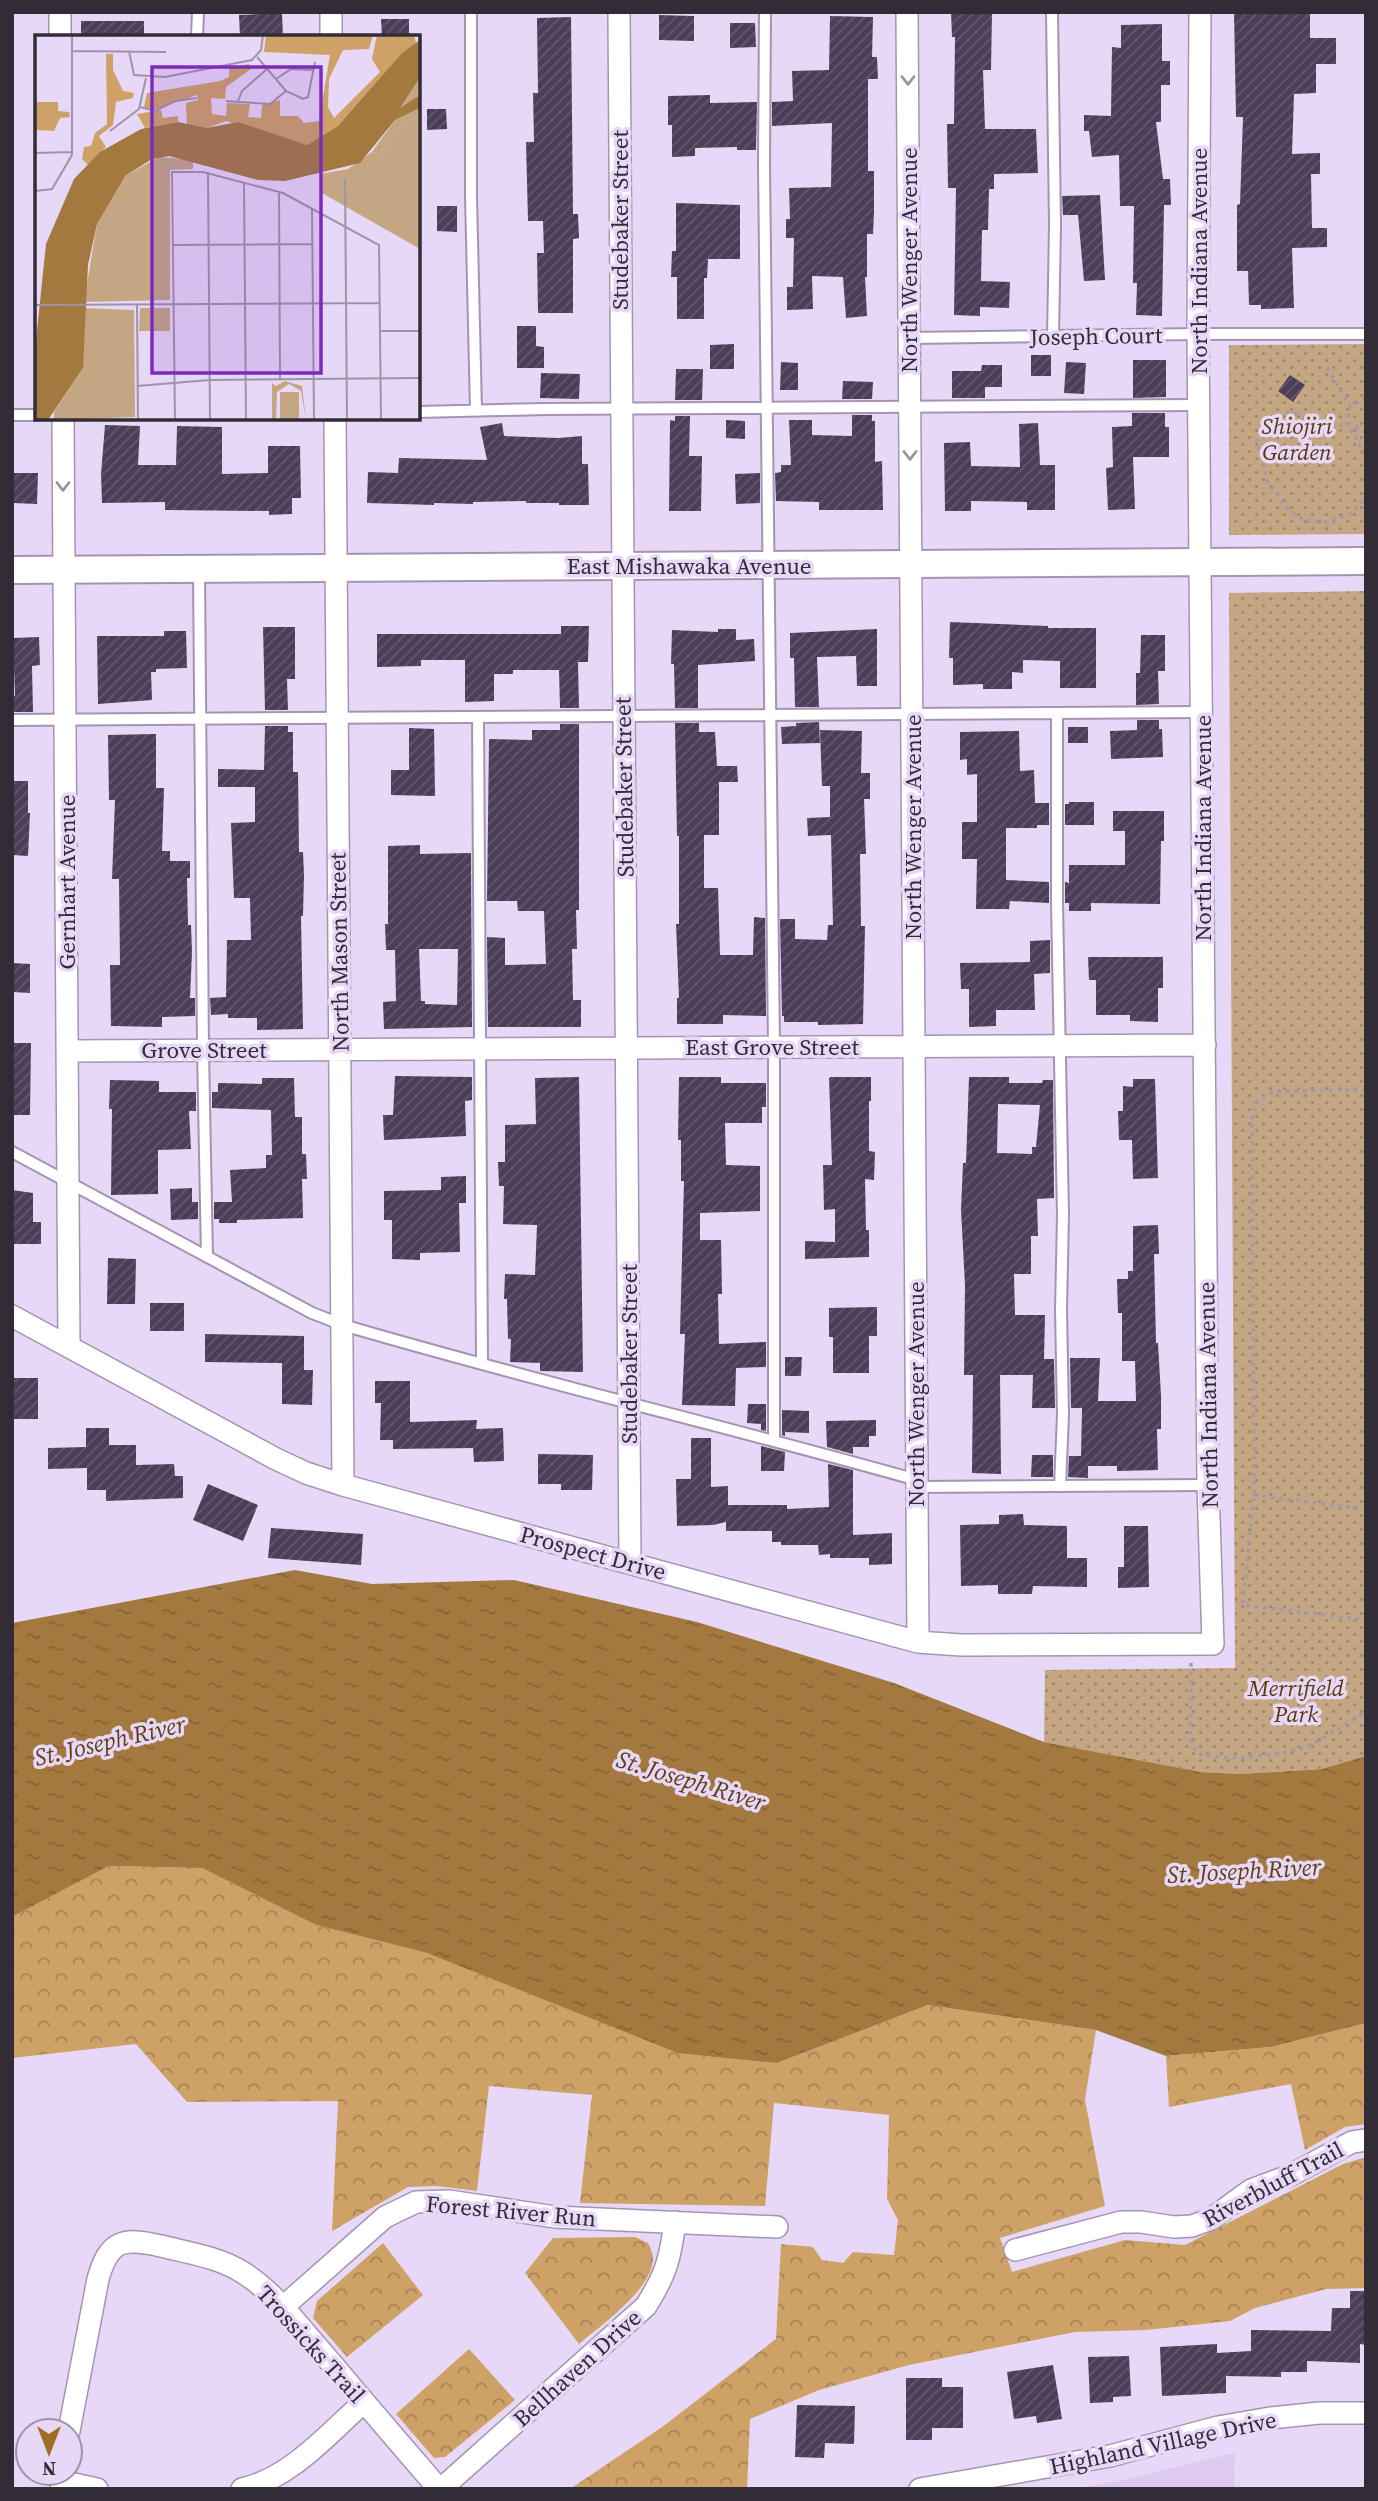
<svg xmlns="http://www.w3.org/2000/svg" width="1378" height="2501" font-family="'Source Serif 4',serif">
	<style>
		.built { fill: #decaef }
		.forest { fill: url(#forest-crowns) }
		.park { fill: url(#park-dots) }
		.water { fill: url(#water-ripples) }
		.building { fill: url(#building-hatch); fill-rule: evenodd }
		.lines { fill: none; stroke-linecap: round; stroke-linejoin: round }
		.service-casing { stroke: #a494b1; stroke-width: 14 }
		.minor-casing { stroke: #a494b1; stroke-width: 24 }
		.tertiary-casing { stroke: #a494b1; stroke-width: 30 }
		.path { stroke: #a397ae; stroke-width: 3.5; stroke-dasharray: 3.5 5; stroke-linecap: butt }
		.service { stroke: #fff; stroke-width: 10 }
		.minor { stroke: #fff; stroke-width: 21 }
		.tertiary { stroke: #fff; stroke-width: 26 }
		.oneway { stroke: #98969b }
		.labels { text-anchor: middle; stroke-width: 7; stroke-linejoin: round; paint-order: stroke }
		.street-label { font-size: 23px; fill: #322c37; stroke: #e8d8f7 }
		.park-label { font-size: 23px; font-style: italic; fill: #583909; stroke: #e8d8f7 }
		.water-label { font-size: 24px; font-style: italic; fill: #5f4012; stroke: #e8d8f7 }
		.inset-road { fill: none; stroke: #9f93aa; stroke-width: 2 }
		.view { fill: #7b2cbf; fill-opacity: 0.15; stroke: #7b2cbf; stroke-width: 3.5 }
		.inset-edge { fill: none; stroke: #322c37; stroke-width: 3.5 }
	</style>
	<defs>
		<pattern id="forest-crowns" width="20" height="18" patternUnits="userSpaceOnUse" patternTransform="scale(1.75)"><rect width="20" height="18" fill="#cea167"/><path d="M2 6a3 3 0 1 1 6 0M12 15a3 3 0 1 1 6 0" fill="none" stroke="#a88356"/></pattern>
		<pattern id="park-dots" width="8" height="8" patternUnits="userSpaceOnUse" patternTransform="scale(1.75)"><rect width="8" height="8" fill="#c4a782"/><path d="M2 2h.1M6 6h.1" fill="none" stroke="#a0886b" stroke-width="1.8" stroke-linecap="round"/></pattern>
		<pattern id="water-ripples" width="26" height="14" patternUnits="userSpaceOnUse" patternTransform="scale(1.75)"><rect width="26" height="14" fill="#a4793f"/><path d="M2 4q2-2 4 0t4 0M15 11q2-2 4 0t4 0" fill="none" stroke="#866336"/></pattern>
		<pattern id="building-hatch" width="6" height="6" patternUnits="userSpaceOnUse" patternTransform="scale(1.75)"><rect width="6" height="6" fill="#4c3e57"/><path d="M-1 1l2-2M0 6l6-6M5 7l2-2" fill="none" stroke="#64586d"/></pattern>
	</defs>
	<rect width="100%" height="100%" fill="#e8d8f7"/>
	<!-- built -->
	<path class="built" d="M1235,2453L1234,2489H1074L1118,2481Z"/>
	<!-- forest -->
	<path class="forest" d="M109,1866L202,1868L316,1925L427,1953L777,2063L928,2005L1096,2030L1085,2100L1105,2206L1000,2238L1012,2272L1125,2240L1185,2245L1343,2164L1366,2157V2288L1326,2289L1255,2308L1230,2321L1146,2330L1075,2332L909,2365L819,2390L750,2419L747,2489H570L665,2425L776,2339L781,2244L813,2247L822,2260L843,2263L853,2252L894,2255L898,2220L887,2199L889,2115L774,2103L765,2206L580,2203L592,2095L489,2086L477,2191L437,2186L408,2187L332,2231L338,2101L187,2102L136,2044L12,2058V1917Z
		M1366,2023V2124L1345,2127L1305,2150L1291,2084L1169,2107L1166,2056L1271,2047Z
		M635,2237L648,2243C650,2247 653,2254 653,2258C653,2289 601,2325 579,2344L525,2273L553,2238Z
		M383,2243L423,2295L347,2357L313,2318L317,2301Z
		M469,2349L515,2400L445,2457L434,2458L396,2414Z"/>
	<!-- park -->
	<path class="park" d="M1366,344V534L1229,535V345Z
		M1366,591V1756L1321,1769L1240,1774L1201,1772L1044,1742L1045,1670L1235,1668L1229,593Z"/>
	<!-- water -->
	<path class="water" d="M295,1570L372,1584L514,1580L697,1622L894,1683L1044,1742L1201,1772L1240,1774L1321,1769L1366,1756V2023L1271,2047L1166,2056L1096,2030L928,2005L777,2063L678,2053L427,1953L316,1925L202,1868L109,1866L12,1917V1623Z"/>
	<!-- building -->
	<path class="building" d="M951,12H992L991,70H983L985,129H1036L1038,173L994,174V189H989L988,230H982L981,281L1010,282L1009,308L980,307V316L954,315L956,188H948L947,124H954L955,37H952Z
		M1310,12V38H1336V64H1316V93L1294,94L1292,154L1320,153V174H1311L1312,228H1327V247L1292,248L1294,308L1261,309V305H1249L1248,271H1237V205L1240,204L1243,117H1236L1234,13Z
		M282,13L283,37H240L239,15Z
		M659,15L694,16V41L659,40Z
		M830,16L873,17L872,57H877L878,79H868V171H874V212L873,234H867V277H865L867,316L846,318L843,277L812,276L813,309L787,310V287H793L794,238H786V219H790L789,188L831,187L832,123L772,126V102L793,101L792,71L829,70Z
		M571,17L573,214H578L579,238L573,239V313H538L537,253H544L543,221H528L526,142H534L533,93H538L537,18Z
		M381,19H409V37H382Z
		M81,21H144V37H81Z
		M730,23H755L756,47L730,48Z
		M1162,24V61H1170V85H1161V122H1156L1163,179H1170L1171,205H1164L1162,316L1136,315L1137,283H1133L1134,206H1120L1119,155L1092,157L1089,131H1084V115L1111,116L1112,47L1121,48V25Z
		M710,95V103L757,102L756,150H737V147L695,148V156L672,157V125H668V96Z
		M427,109H446L447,129L427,130Z
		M1100,195L1105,280L1084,281L1078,215H1063L1062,196Z
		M676,203L740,205V259H708L707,278H704V319H677V277H671L672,251H676Z
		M437,206H457V232L437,231Z
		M517,326H536V346L544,347V368H517Z
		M734,344V369H710V345Z
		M1031,355H1051V376H1031Z
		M1133,360H1166V397L1133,398Z
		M781,362L798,363V390H780Z
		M1066,362L1086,363L1084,394L1064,393Z
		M982,365H1002V387H985V398H952V371H981Z
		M676,369H703L702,400H675Z
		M541,373L580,374L579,399L540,398Z
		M1290,375L1305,385L1293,402L1278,391Z
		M843,381L873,382L872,399H842Z
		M1132,413H1165V427H1169V457H1133L1135,509L1108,510L1106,468L1113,467L1112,427L1132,426Z
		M852,415H872V421H875V462L882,461L883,510H819V502L776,501L775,473L781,472V465H791L789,420H812V435L852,436Z
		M675,416H690L689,456H702L701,511H669L670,420L675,421Z
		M726,420L745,421V439L726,438Z
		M502,423L504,436L559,438L582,436V464H588L589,505H559V503H526V501L473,502V504L434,503V505L367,503L368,472L398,473L399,458L487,460L480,427Z
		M1038,423L1040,465H1055V510H1027V502L971,501V511H945L944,443L970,442L971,466L1020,467L1019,424Z
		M105,425L140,426L138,465H176L177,426L222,427V474L268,473V446H300L301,498H292V514L269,515V511L165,510V502L102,503L101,474Z
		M12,473H38L37,504L12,503Z
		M760,473V503L736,504L735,474Z
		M950,622L1048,626V628H1096V688H1060V661L1023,660V673L1012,672V689H983V684L953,685V658H949Z
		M561,626H589L588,662H578L579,708H560L559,670H513V674H494V701L465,702V660H421V666L377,667V634H561Z
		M263,627H295V679H287L288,710H265Z
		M718,629H736V640L754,639L755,661L698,665V708H675L674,664H671L672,630L718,632Z
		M877,629V686H857L856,656L817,657L819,707H795L794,658H790V633Z
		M164,631H186L187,668L156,669V672H151L152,700L98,704L97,636H164Z
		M1141,635H1165V671H1158L1159,704L1136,705V673H1140Z
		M39,637L40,665L32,666L33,712H12V696H15L13,638Z
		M1137,720H1159V729H1162L1163,757L1111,759L1110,731L1137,730Z
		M819,722L820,743L782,744L781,727L796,726V723Z
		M675,723H699V732H715L717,766H737L738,782H719V835H704V888H718L720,955H753L754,917L765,918L766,1016L723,1015V1024H677V998H679L676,924H679V836H677Z
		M560,724H579V910H576L577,949H572L573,1000H581V1027H488L487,937L505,938V965L546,964L544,911H518L517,901H487L489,739L532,740V730H560Z
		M265,726H288V732H293V772H298L299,852H303L304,875L303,916H301L303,1029L257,1030V1018H228V1014L211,1015L210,998L226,997L227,940H251L250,898H234L231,823L255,822V787H218V769L264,770Z
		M1068,727H1088V743H1068Z
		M409,728L434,729L435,796L391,795V770H409Z
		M820,730L862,731L861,773H870V799H864L866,854H860L861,926H865L863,1024L818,1025V1022H784V1016H782L780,919H795V939L827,940L828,925H833L831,835L808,836L807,818L830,817V786H822Z
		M1019,731L1020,771L1034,770L1035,803H1049V825H1037V828H1006V880L1049,882V903L1010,901L1009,909H976L977,859H962V822H977V774L967,775V759L960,760V732Z
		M156,734V788H164L162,851H170V861H190V878H187L188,925H191L192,952L190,998H195V1016L162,1017V1027L111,1026L110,965H120L119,879H112L115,800H109L108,735Z
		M12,781H28V813H30L28,856L12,855Z
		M1069,802H1094V825H1065V804H1069Z
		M1113,811H1164V841H1161L1160,904L1091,903V911H1069V903H1065V882L1069,883V865H1125V831H1113Z
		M420,845V854L471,853L472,1027L384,1029L383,1002L396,1001L395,950H386L385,924H388V846ZM419,949H458L457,1005L425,1004V1001H421Z
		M1050,940V973L1034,974L1035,1010H996V1026L969,1027V989H961L960,963L1030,962V941Z
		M1088,957H1163V988H1158V1022L1130,1021V1015H1096V980H1089Z
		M12,963L30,964V993L12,992Z
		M12,1043H31L30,1115H12Z
		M395,1076L472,1077V1100L465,1101L466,1136L384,1140L383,1115H393Z
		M579,1077L583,1372L540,1371V1363L510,1362L511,1339H508L507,1299H504L505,1274L535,1275L537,1225L503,1224L504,1186H499L498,1162H505V1125L536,1124L535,1078Z
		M679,1077H721V1083H766V1107H762V1123H725L726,1165L760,1166V1211L700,1213V1240H721L722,1294H718L719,1344L766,1342V1367L736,1368L735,1406L682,1405L685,1334H680L684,1181H681V1140H678Z
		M831,1077H871V1101H869V1151L875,1152L874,1180L865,1179L866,1230H869V1257L805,1259V1241L835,1242V1209L824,1210L823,1165H832L829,1078Z
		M969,1077H1009V1083H1042L1043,1080H1053L1054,1198L1037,1199L1038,1236H1031V1274H1014L1015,1315H1045L1044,1359H1054L1055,1408H1032L1033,1375H1000L1001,1474L972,1473L973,1375H964L965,1285L961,1210L963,1163H966ZM998,1104L1040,1105L1036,1147H1032V1154L997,1153Z
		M262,1078H294L295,1117H302V1154H306L307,1179H302L303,1218L237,1220V1223H219V1219H214V1202H232L230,1170L266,1168V1155H272L271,1110L212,1108V1092H218V1083L262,1084Z
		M1133,1079H1155L1158,1178L1133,1179L1132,1140H1119L1118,1111H1123V1086L1133,1087Z
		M110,1080L159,1081V1092H196V1111H189L191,1149L158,1150V1194L111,1195L112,1109H109Z
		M466,1176V1203H459L460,1252L420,1253V1260L392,1259V1220H384V1191L441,1190V1177Z
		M192,1188V1202H198V1219L171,1220L170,1189Z
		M12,1190L33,1193V1222H41V1244H12Z
		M1158,1225L1159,1254H1154L1156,1343H1158L1161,1396V1429H1157L1158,1470L1117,1471V1466H1088V1478L1068,1477L1069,1456H1081L1082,1408H1071L1070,1358H1100L1098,1401H1136L1135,1361H1122V1313H1118L1117,1279H1128V1271H1133V1226Z
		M108,1258L136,1259L135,1304H107Z
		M150,1303H184V1331H150Z
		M877,1307V1336H869V1373H833V1337H829V1308Z
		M205,1334L304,1336V1370H313L312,1405L282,1404V1363L205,1362Z
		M785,1357H802L801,1376H785Z
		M14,1378H38V1419H14Z
		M375,1381H410V1422L477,1420L476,1429L503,1428L504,1461L474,1462L473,1448L393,1449V1440H380L381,1403H375Z
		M748,1404H766V1431L761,1430V1424L747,1423Z
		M782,1410L809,1411V1433L785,1432V1436L782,1435Z
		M876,1420V1436H869V1447H853V1454L827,1447L826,1421Z
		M86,1428H109V1445H136V1465L174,1464L175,1476H183V1498L106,1501V1490H87V1468L48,1469V1448L86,1447Z
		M691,1438H711V1487L728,1486V1505H787V1509L829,1507L828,1464L853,1470V1535L892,1533V1564L869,1565V1558H830V1554L819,1555L818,1545H781V1542H772V1531H726V1522L713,1525L677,1526L676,1479H691Z
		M761,1446L785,1452L784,1471H761Z
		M538,1454L593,1455L592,1490H561V1484H538Z
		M1032,1455H1053V1477H1031Z
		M208,1484L258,1505L243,1541L193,1520Z
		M1023,1514L1024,1525L1067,1526V1558H1087V1587L1033,1586L1032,1594H998V1585L961,1586L960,1525L999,1524V1515Z
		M1124,1526H1148L1149,1587L1118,1588V1567H1124Z
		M271,1528L363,1534L361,1565L268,1558Z
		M1350,2291H1366V2345L1360,2344V2363L1307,2361V2372H1281V2377L1226,2376V2393L1162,2396L1160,2347L1217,2344V2353L1251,2351V2330L1331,2331L1332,2308H1350Z
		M1129,2356L1131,2396L1113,2397V2402L1090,2403L1088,2357Z
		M1053,2365L1062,2419L1037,2423L1036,2416L1014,2419L1007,2372Z
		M906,2378H942V2387H963V2428H932V2440H906Z
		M797,2405L855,2406L854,2444L825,2443L824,2458L795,2457Z"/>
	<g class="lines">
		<!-- service casing -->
		<g class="service-casing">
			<path id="service" d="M471,12V196L476,411
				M765,12L764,165L774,1047V1440
				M1052,12L1055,225L1053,337
				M197,37L198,12
				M909,338L1198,334H1366
				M418,412L545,409L1199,405
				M12,415H37
				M199,571L203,1050L207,1257
				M1057,713V903L1063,1215L1061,1310L1063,1415L1060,1486
				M478,717L482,1364
				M12,720L1202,712
				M12,1152L312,1313L343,1325C533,1381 726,1426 917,1480
				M917,1487L1208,1485"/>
		</g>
		<!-- minor casing -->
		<g class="minor-casing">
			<path id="minor" d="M60,12V37
				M331,12V37
				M619,12L630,1562
				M907,12L918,1642
				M63,418L69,1346
				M335,418L343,1485
				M68,1051L1205,1045
				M12,1316L276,1459L306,1473L343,1485L918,1642L961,1645L1213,1644L1208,1485L1198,334L1200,12
				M1015,2250L1121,2222H1141L1174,2227L1192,2226L1211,2219L1251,2190L1291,2175L1352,2142L1366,2140
				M283,2307L385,2217L416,2202L449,2201L555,2217L777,2227
				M69,2431L98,2279C109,2240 123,2237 161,2246C189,2253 218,2257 242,2272C272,2290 298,2325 321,2351C360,2397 399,2443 439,2489
				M60,2481L97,2489
				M242,2489C291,2478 328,2434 364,2402
				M441,2489L646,2306C666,2274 670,2260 675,2222
				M920,2489L1110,2456L1218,2427L1270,2418L1319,2413H1366"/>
		</g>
		<!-- tertiary casing -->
		<g class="tertiary-casing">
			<path id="tertiary" d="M12,570L1366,561"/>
		</g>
		<!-- path -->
		<path class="path" d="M1327,368L1350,406
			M1366,398L1350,406L1347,423L1366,457
			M1366,432L1347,423L1324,431C1317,427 1300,415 1295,413C1281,409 1259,430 1257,441L1268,483L1277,493L1285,507L1305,521L1328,522L1350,514L1366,498
			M1366,1090L1276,1091L1259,1098L1252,1115L1254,1494L1243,1605L1366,1620
			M1254,1494L1274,1498L1366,1509
			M1191,1663L1190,1739L1195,1749L1203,1756L1239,1758L1285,1753L1311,1745L1366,1712"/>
		<!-- service -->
		<use href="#service" class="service"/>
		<!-- minor -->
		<use href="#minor" class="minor"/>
		<!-- tertiary -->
		<use href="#tertiary" class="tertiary"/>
	</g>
	<!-- one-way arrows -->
	<defs><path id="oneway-chevron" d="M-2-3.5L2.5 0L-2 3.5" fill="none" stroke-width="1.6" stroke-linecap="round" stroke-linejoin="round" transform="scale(1.75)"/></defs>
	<g class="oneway">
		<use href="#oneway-chevron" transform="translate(908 80) rotate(90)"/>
		<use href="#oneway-chevron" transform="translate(910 455) rotate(90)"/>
		<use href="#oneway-chevron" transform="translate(63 486) rotate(90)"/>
	</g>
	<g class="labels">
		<!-- street labels -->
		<g class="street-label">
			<text transform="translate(620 220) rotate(-90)" y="8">Studebaker Street</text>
			<text transform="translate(909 260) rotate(-90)" y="8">North Wenger Avenue</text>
			<text transform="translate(1199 261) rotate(-90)" y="8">North Indiana Avenue</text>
			<text transform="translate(1096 336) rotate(-1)" y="8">Joseph Court</text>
			<text x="689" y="574">East Mishawaka Avenue</text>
			<text transform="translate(624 787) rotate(-91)" y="8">Studebaker Street</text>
			<text transform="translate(913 827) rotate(-90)" y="8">North Wenger Avenue</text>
			<text transform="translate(1203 828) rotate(-90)" y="8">North Indiana Avenue</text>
			<text transform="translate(67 882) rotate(-90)" y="8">Gernhart Avenue</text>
			<text transform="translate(339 952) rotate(-91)" y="8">North Mason Street</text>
			<text x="772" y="1055">East Grove Street</text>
			<text x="204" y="1058">Grove Street</text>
			<text transform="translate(629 1354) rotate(-90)" y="8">Studebaker Street</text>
			<text transform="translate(916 1394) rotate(-90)" y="8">North Wenger Avenue</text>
			<text transform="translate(1208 1395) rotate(-91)" y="8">North Indiana Avenue</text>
			<text transform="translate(593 1553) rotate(15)" y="8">Prospect Drive</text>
			<text transform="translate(1273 2184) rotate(-28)" y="8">Riverbluff Trail</text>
			<text transform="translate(511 2211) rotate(5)" y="8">Forest River Run</text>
			<text transform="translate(311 2344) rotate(48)" y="8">Trossicks Trail</text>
			<text transform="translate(577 2368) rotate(-42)" y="8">Bellhaven Drive</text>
			<text transform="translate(1163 2443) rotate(-12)" y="8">Highland Village Drive</text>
		</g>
		<!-- park labels -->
		<g class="park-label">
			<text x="1297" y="434">Shiojiri<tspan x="1297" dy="26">Garden</tspan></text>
			<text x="1296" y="1696">Merrifield<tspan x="1296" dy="26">Park</tspan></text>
		</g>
		<!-- water labels -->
		<g class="water-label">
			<text transform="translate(110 1741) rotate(-13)" y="8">St. Joseph River</text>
			<text transform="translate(691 1781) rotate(17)" y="8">St. Joseph River</text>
			<text transform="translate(1244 1871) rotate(-3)" y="8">St. Joseph River</text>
		</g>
	</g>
	<!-- overview -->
	<g transform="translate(35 35)">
		<rect width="385" height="385" fill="#e8d8f7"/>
		<path d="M385,80V214L285,157V139L313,134L337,117L345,118L367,89Z" fill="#c4a782"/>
		<path d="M231,0H338L334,14L308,15L294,44L293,72L299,83L345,37L337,24L342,0H379L381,8L303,91L272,110L191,86L172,93L152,90L151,68L163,65L162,60L118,75L109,72L112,58L185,46L194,42V33L214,29L216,34L191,52L190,64L176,63L177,79L191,81L192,68L215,69L213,82L226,83L227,70L245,65V81H263L269,88L284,86L295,20L229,17ZM71,19H78V35L88,56L99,58L98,63L81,67L78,90L64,101L71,112L53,130L47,124L49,112L56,111L60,98L72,89ZM1,67H23V76L34,77L35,82L25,83L19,96L1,95ZM126,75L128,83L143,81V87L110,93L102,79Z" fill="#cea167"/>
		<path d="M385,42V60L365,74L369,62ZM385,73V80L367,89L345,118L337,117L360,85ZM124,122L158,125V134L135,135V265L49,267L62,189L75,162L90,141ZM48,273L99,275L100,382L19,385V377L48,333ZM135,273V296H104L105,273Z" fill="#c4a782"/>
		<path d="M250,346L267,351L271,385L266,356L254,349L242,357L241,385H237V348L241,351ZM245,357H264V385H245Z" fill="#c4a782"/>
		<path d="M385,5V42L365,73L385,60V73L360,85L325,128L250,146L223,145L134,121L117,124L90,141L62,189L53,230L48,333L13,385H0V315L11,209L39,144L65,117L106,94L143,87L172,93L203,87L272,110L303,91L367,18Z" fill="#a4793f"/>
		<path class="inset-road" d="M37,16L131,17M94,16L99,40L130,42L217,25L226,15L228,0M222,22L251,56L268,64L273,62L280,27M241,44L256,34L278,35M191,66L235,69L251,56M203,66L207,56L232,34M105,72L120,76L140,66L162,63M75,96L104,74L111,43M0,118L37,117M173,137L175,385M310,144L312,385M209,147L211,385M0,156L17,154L37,120V0M244,156L245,344M277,173L279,385M138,210L277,209M102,269L103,385M0,270L345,268M345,296H385M102,351L175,345L385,343M140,385L137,137H168L248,158L344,210L346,385"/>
		<path class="view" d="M117,32H286V338H117Z"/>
		<rect width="385" height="385" class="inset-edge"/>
	</g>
	<!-- border -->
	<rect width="1378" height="2501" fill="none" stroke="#322c37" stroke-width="28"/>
	<!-- north arrow -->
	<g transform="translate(49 2452) rotate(180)"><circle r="33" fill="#e8d8f7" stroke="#9f93aa" stroke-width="2"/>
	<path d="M0-5L12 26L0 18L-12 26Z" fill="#a06e23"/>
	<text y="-10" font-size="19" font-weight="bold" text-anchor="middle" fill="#322c37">N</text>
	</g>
</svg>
